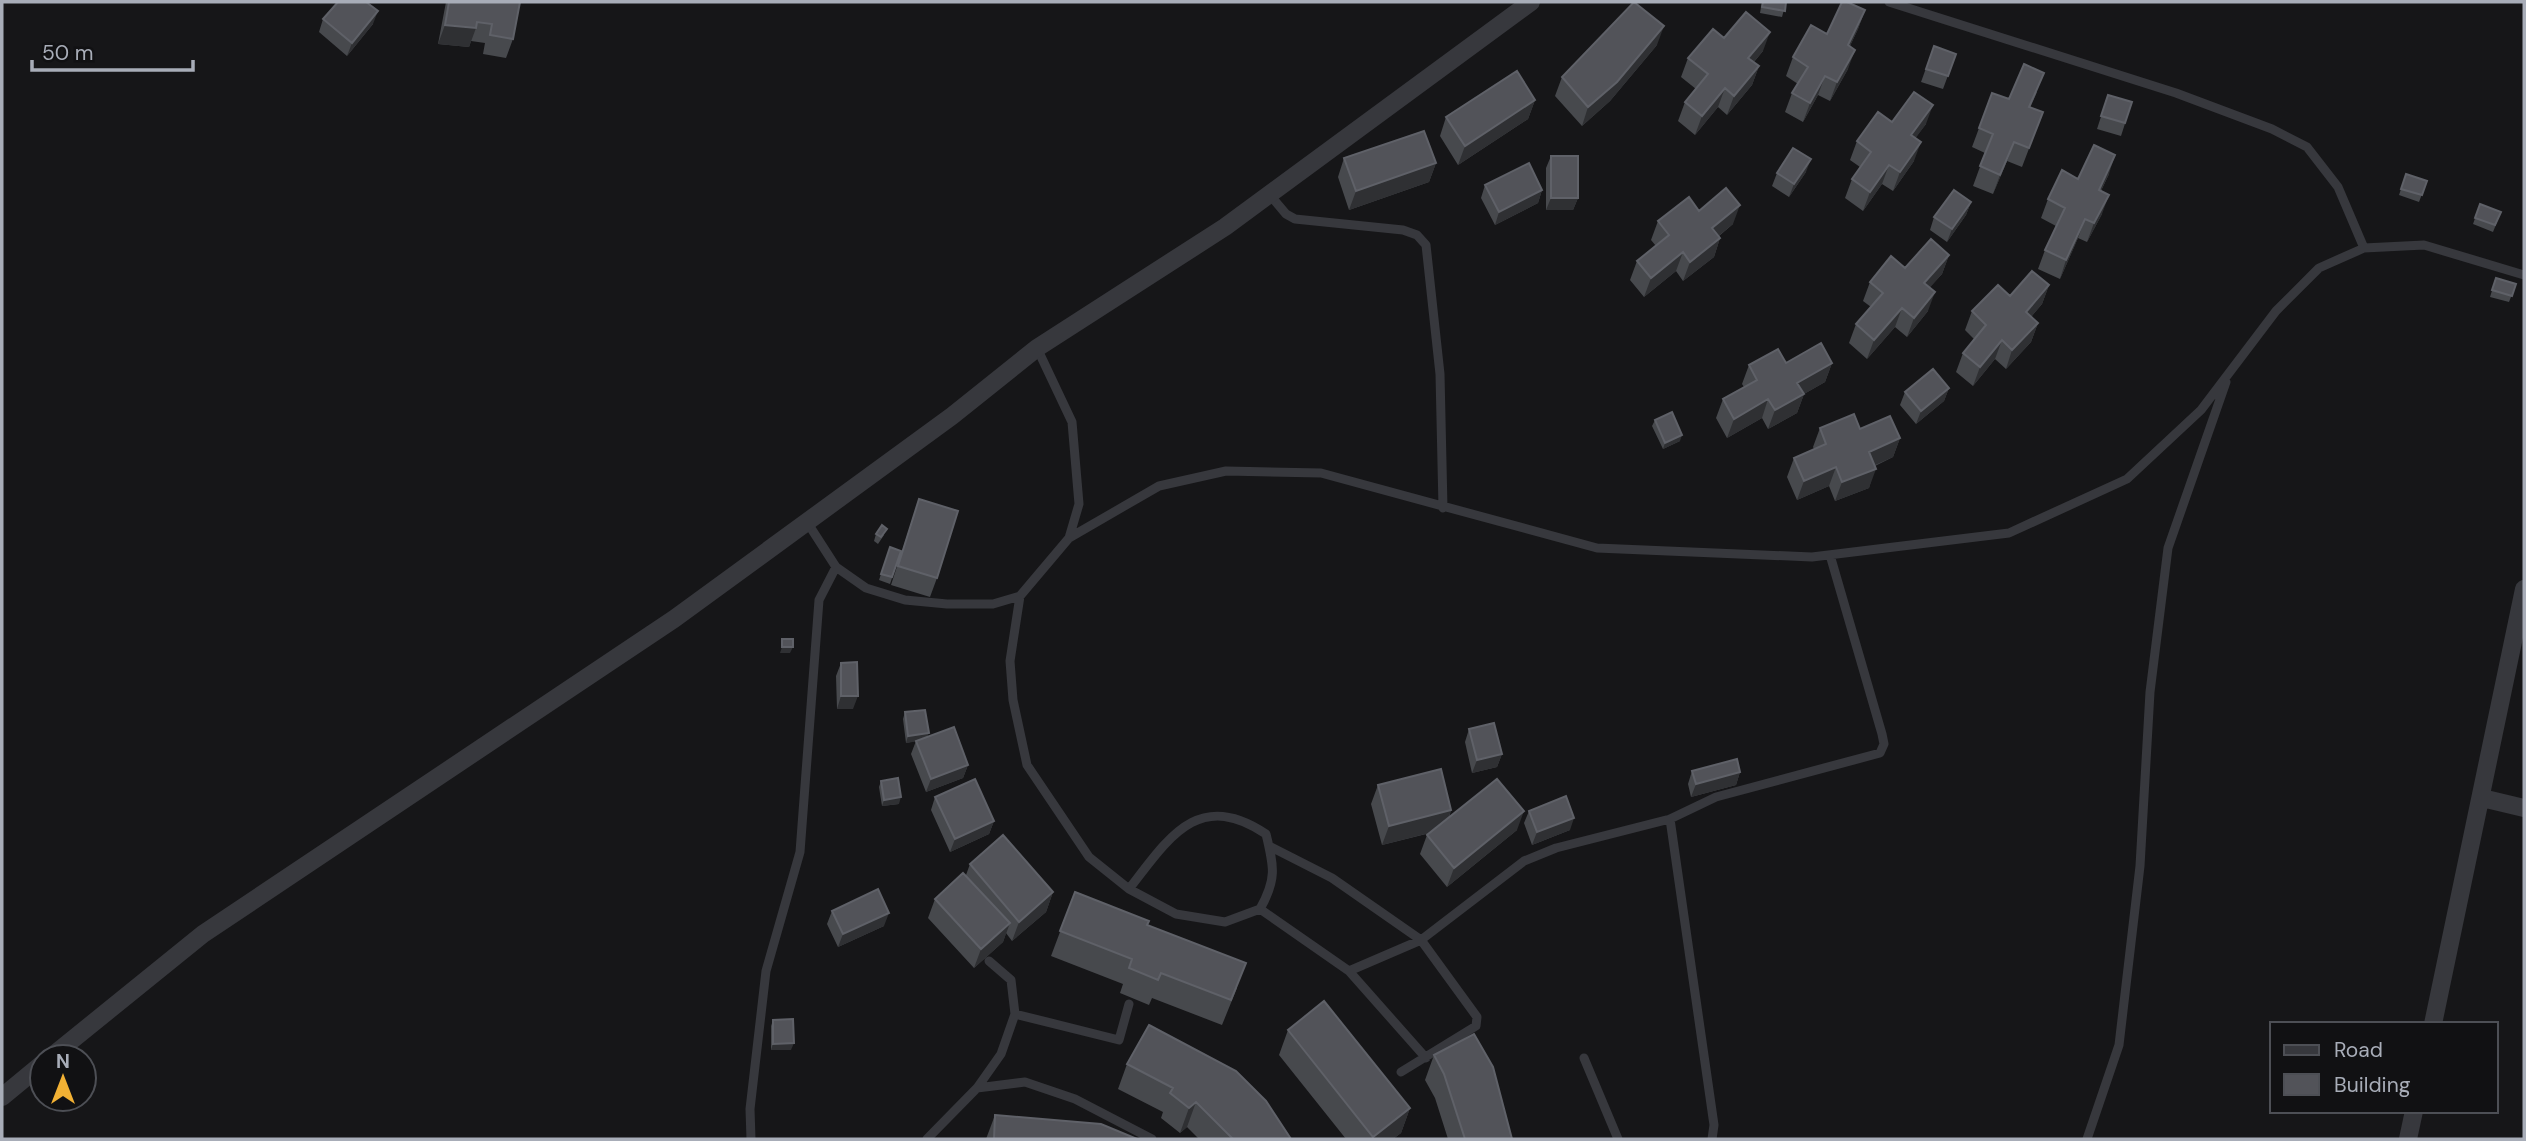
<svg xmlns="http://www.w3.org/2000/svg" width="2526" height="1141" font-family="'DM Sans',sans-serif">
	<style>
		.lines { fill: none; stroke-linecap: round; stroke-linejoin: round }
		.service { stroke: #37383d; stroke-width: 9 }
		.minor { stroke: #37383d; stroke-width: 18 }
		.wall { fill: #47494d }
		.shaded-wall { fill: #2f3033 }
		.building { fill: #525359; stroke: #5f6168; stroke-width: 2 }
	</style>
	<rect width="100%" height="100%" fill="#161618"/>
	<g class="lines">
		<!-- service -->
		<path class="service" d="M1889,2L2176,93L2272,129L2307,147L2338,187L2364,248
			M1269,194L1286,214L1295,219L1403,230L1417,235L1426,245L1440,374L1443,508
			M807,522L836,567L866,588L905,600L947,604H993L1020,596L1069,538L1079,504L1072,422L1037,348
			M1069,538L1159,486L1226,471L1321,473L1597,548L1812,557L2009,533L2127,479L2201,410L2276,311L2319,268L2364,248L2424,245L2524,275
			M1020,596L1010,661L1013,700L1027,765L1089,857L1129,889L1176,914L1225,922L1260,909C1277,879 1274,867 1266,834C1198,788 1168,839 1129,889
			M1670,819L1714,1125L1712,1139
			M1269,846L1332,878L1421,940L1477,1017L1476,1026L1401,1072
			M1260,909L1349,971L1426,1058
			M1349,971L1421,940L1524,861L1556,848L1670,819L1716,797L1880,753L1884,744L1882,734L1830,555
			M1015,1014L1119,1040L1129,1004
			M1584,1058L1618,1139
			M977,1088L1025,1082L1075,1099L1152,1139
			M751,1139L750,1109L766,971L800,852L819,600L836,567
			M927,1139L977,1088L1001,1054L1015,1014L1011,980L989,961
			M2087,1139L2119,1045L2140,866L2150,692L2168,548L2226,382"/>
		<!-- minor -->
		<path class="minor" d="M2482,798L2524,808
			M2433,1024L2524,589
			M51,1057L203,934L674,619L952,416L1037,348L1225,227L1531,2
			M2,1097L42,1064
			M2408,1139L2414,1111"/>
	</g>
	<!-- wall -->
	<path class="wall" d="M446,2H520L513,39L506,58L483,54L485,43L471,41L469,47L438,44Z
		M1762,2H1786L1782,17L1760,13Z
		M1865,10L1858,29L1850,46L1848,69L1830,101L1818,95L1803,122L1785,112L1792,93L1798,84L1786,76L1793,57L1827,34Z
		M323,19L373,24L347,56L319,32Z
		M1724,38L1763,51L1754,62L1759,66L1752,85L1727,115L1718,107L1695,135L1678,121L1685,102L1696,89L1681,77L1688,58Z
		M1657,45L1610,101L1582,126L1555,96L1562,77Z
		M1934,46L1956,54L1943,89L1921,82Z
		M2037,92L2030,108L2043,112L2022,167L2007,161L1993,194L1973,186L1985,153L1972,147L1992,93L2009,99Z
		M2108,95L2132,102L2121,136L2097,129Z
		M1535,100L1528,119L1458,165L1440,136L1446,117Z
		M1892,122L1926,124L1915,138L1914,161L1893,191L1882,184L1863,211L1845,198L1852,179L1860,167L1850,160L1857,141Z
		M1551,156L1578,198L1573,210H1546V168Z
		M1344,158L1436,163L1429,182L1349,210L1338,177Z
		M1806,172L1789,197L1772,186L1777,173Z
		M2109,174L2101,191L2102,214L2087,242L2078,238L2060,279L2038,269L2045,250L2056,226L2041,218L2048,199L2078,179Z
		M2406,174L2427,181L2419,202L2399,195Z
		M1485,185L1542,190L1538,203L1495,225L1481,198Z
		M1971,202L1966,215L1947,242L1930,230L1934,217Z
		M2480,204L2501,212L2493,232L2473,224Z
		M1699,211L1733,224L1719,236L1720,238L1714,257L1683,281L1676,271L1644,297L1630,280L1637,261L1656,246L1651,240L1658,221Z
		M1949,255L1942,274L1929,288L1928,311L1907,337L1895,327L1867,359L1849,343L1856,324L1871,307L1863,301L1870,282L1905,268Z
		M2496,278L2516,284L2509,302L2490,297Z
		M2049,285L2042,304L2031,317L2038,323L2031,342L2006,369L1995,359L1973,386L1956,372L1963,353L1974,339L1965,330L1972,311L2010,296Z
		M1786,363H1832L1825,382L1804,394L1797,413L1768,429L1762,418L1727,438L1716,418L1723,399L1744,387L1742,384L1749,365Z
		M1949,388L1944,401L1916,424L1900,405L1905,392Z
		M1655,420L1680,441L1663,449L1652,426Z
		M1820,428L1860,429L1900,438L1893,457L1875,466L1869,488L1835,501L1829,486L1797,500L1787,477L1794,458L1814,449L1813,447Z
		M919,499L937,578L930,597L891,585Z
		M876,534L884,535L878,544L874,541Z
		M890,547L901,551L890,584L879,580Z
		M841,663L853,709H837L836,676Z
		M905,712L927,737L968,765L963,778L926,792L911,754L916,741L906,743L903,719Z
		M1469,729L1502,754L1497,767L1472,773L1465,742Z
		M1692,771L1740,772L1736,785L1691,797L1688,784Z
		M881,781L899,804L882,806L879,787Z
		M1378,785L1451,810L1449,818L1517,830L1447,887L1420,854L1427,835L1430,833L1382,845L1371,804Z
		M935,797L994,821L989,834L950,852L931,810Z
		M1529,811L1570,830L1532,845L1524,823Z
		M970,864L1053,892L1046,912L1012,941L1006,933L1003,942L974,968L928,918L935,899L966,875Z
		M1075,892L1147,925L1237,988L1222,1025L1152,998L1149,1005L1120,993L1123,984L1051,956Z
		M832,911L884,926L838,947L827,924Z
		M773,1020L791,1050H771V1026Z
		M1288,1030L1410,1108L1401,1133L1393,1139H1346L1279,1055Z
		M1434,1055L1512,1139H1448L1435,1098L1425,1080Z
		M1127,1064L1291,1139H1199L1187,1127L1180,1133L1161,1118L1163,1112L1118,1089Z
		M995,1115L1137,1139H986Z"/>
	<!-- shaded-wall -->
	<path class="shaded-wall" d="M1865,10L1858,29L1841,64L1848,45Z
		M378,11L373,24L347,56L352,43Z
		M445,25L476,28L469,47L438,44Z
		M1664,26L1657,45L1610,101L1582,126L1588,107Z
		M1770,32L1763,51L1741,77L1748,58Z
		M1855,50L1848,69L1830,101L1837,82Z
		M1759,66L1752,85L1727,115L1734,96Z
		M1825,76L1818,95L1803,122L1810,103Z
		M1725,88L1718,107L1695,135L1702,116Z
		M1535,100L1528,119L1458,165L1465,146Z
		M1933,105L1926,124L1904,154L1911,135Z
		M1921,142L1914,161L1893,191L1900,172Z
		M2014,142L2007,161L1993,194L2000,175Z
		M2115,155L2109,174L2092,209L2099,190Z
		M1811,159L1806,172L1789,197L1794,184Z
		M1436,163L1429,182L1349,210L1356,191Z
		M1889,165L1882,184L1863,211L1870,192Z
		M1542,190L1538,203L1495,225L1499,212Z
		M2109,195L2102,214L2087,242L2094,223Z
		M1551,198H1578L1573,210H1546Z
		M1971,202L1966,215L1947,242L1952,229Z
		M1740,205L1733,224L1705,247L1712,228Z
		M2085,219L2078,238L2060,279L2066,260Z
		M1720,238L1714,257L1683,281L1690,262Z
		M1683,252L1676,271L1644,297L1651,278Z
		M1949,255L1942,274L1917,302L1924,283Z
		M2049,285L2042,304L2019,331L2026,312Z
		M1935,292L1928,311L1907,337L1914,318Z
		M1902,308L1895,327L1867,359L1874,340Z
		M2038,323L2031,342L2006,369L2012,350Z
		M2002,340L1995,359L1973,386L1980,367Z
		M1832,363L1825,382L1804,394L1797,413L1768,429L1775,410L1797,383Z
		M1949,388L1944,401L1916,424L1921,411Z
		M1768,399L1762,418L1727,438L1734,419Z
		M1682,435L1680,441L1663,449L1665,443Z
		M1900,438L1893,457L1862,471L1869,452Z
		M1836,467L1829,486L1797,500L1804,481Z
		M1876,469L1869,488L1835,501L1842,482Z
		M782,647H793L790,653H780Z
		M841,696H858L853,709H837Z
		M929,733L926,740L906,743L908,736Z
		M1502,754L1497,767L1472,773L1477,760Z
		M968,765L963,778L926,792L931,779Z
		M1740,772L1736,785L1691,797L1696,784Z
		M901,797L899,804L882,806L884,800Z
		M1451,810L1445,829L1382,845L1389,826Z
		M1524,811L1517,830L1447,887L1454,868Z
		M1574,818L1570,830L1532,845L1537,832Z
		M994,821L989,834L950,852L955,839Z
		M1053,892L1046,912L1012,941L1019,922Z
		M889,913L884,926L838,947L843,934Z
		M1010,923L1003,942L974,968L981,949Z
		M794,1043L791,1050H771L773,1044Z
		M1196,1102L1187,1127L1180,1133L1189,1108Z
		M1410,1108L1401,1133L1393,1139H1373V1137Z"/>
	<!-- building -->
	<path class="building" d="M338,2H366L378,11L352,43L323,19Z
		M449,2H520L513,39L490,35L492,24L477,22L476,28L445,25Z
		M1634,2L1664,26L1617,82L1588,107L1562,77Z
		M1763,2H1786L1785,11L1762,7Z
		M1842,2H1847L1865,10L1848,45L1855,50L1837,82L1825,76L1810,103L1792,93L1808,67L1793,57L1811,25L1827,34Z
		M1746,12L1770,32L1748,58L1759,66L1734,96L1725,88L1702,116L1685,102L1708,74L1688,58L1713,29L1724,38Z
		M1934,46L1956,54L1948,76L1926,69Z
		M2024,64L2044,73L2029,107L2043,112L2029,148L2014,142L2000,175L1980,166L1993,134L1979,128L1992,93L2009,99Z
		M1517,71L1535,100L1465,146L1446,117Z
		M1914,92L1933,105L1911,135L1921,142L1900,172L1889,165L1870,192L1852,179L1871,152L1857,141L1878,112L1892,122Z
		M2108,95L2132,102L2125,123L2101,116Z
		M1424,131L1436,163L1356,191L1344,158Z
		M2094,145L2115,155L2099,190L2109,195L2094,223L2085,219L2066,260L2045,250L2065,208L2048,199L2062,170L2078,179Z
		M1793,148L1811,159L1794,184L1777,173Z
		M1551,156H1578V198H1551Z
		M1529,163L1542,190L1499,212L1485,185Z
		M2406,174L2427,181L2422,195L2401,189Z
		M1726,188L1740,205L1712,228L1720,238L1690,262L1683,252L1651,278L1637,261L1669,235L1658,221L1689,197L1699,211Z
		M1954,190L1971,202L1952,229L1934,217Z
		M2480,204L2501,212L2495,225L2475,218Z
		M1931,239L1949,255L1924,283L1935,292L1914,318L1902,308L1874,340L1856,324L1883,293L1870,282L1891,256L1905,268Z
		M2032,271L2049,285L2026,312L2038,323L2012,350L2002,340L1980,367L1963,353L1986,325L1972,311L1998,285L2010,296Z
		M2496,278L2516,284L2512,296L2492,290Z
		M1821,343L1832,363L1797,383L1804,394L1775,410L1768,399L1734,419L1723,399L1757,380L1749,365L1778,349L1786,363Z
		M1933,369L1949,388L1921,411L1905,392Z
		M1672,412L1682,435L1665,443L1655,420Z
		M1854,414L1860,429L1890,416L1900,438L1869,452L1876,469L1842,482L1836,467L1804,481L1794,458L1826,444L1820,428Z
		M919,499L958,511L937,578L898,566Z
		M882,525L887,529L881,537L876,534Z
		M890,547L901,551L892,577L881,574Z
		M782,639H793V647H782Z
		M857,662L858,696H841V663Z
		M925,710L929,733L908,736L905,712Z
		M1494,723L1502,754L1477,760L1469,729Z
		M954,727L968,765L931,779L916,741Z
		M1737,759L1740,772L1696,784L1692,771Z
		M1441,769L1451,810L1389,826L1378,785Z
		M898,778L901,797L884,800L881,781Z
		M975,779L994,821L955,839L935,797Z
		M1497,779L1524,811L1454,868L1427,835Z
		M1566,796L1574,818L1537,832L1529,811Z
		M1003,835L1053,892L1019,922L970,864Z
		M963,873L1010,923L981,949L935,899Z
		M878,889L889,913L843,934L832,911Z
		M1075,892L1149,921L1147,925L1246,963L1231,1000L1161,973L1158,980L1129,968L1132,959L1060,931Z
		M1324,1001L1410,1108L1373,1137L1288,1030Z
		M793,1019L794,1043L773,1044V1020Z
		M1149,1025L1236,1071L1266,1101L1291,1139H1233L1196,1102L1189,1108L1170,1093L1173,1088L1127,1064Z
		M1474,1034L1493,1067L1512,1139H1465L1444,1074L1434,1055Z
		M995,1115L1101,1124L1137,1139H994Z"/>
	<!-- border -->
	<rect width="2526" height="1141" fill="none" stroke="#a8adb8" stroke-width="7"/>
	<!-- legend -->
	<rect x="2270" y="1022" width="228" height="91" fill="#111113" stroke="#4d4f55" stroke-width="2"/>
	<rect x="2284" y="1045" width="35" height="10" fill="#37383d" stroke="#4d4f55" stroke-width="2"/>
	<text x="2334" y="1057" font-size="21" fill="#a8adb8">Road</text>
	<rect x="2284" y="1074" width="35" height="21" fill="#525359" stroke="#4d4f55" stroke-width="2"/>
	<text x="2334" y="1092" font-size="21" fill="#a8adb8">Building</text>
	<!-- north arrow -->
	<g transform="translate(63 1078)"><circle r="33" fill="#111113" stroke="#4d4f55" stroke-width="2"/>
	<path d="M0-5L12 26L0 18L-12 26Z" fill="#f2b134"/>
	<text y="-10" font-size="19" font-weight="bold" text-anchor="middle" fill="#a8adb8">N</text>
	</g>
	<!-- scale -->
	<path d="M32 60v10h161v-10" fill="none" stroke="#a8adb8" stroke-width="3.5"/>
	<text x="42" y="60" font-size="21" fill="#a8adb8" stroke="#111113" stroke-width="5" paint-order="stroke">50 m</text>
</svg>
